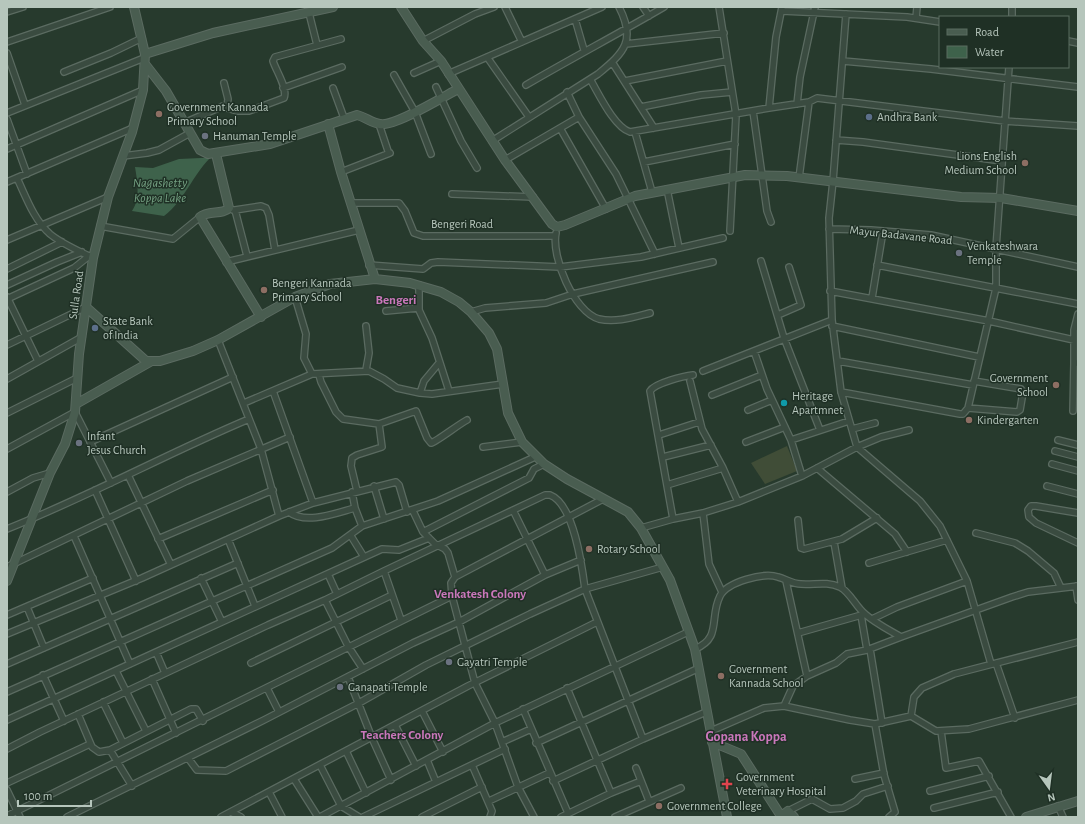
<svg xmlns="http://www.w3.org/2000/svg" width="1085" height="824" font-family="'Alegreya Sans',sans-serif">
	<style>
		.green { fill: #404d37 }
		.water { fill: #3e624b }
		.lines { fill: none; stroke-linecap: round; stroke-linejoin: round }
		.street-casing { stroke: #5b6b61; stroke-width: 8 }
		.secondary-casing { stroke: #5b6b61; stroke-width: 10 }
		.street { stroke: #3a4b40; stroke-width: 5.5 }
		.secondary { stroke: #495d50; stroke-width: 8 }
		.education-dot { fill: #8d6e63; stroke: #1f3025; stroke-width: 1.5 }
		.service-dot { fill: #5c6f8a; stroke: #1f3025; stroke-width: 1.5 }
		.worship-dot { fill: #6b7280; stroke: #1f3025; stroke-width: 1.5 }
		.culture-dot { fill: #0f9aa8; stroke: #1f3025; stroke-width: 1.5 }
		.health-dot { fill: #e0444e; stroke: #1f3025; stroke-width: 1.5 }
		.labels { text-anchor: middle; stroke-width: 3; stroke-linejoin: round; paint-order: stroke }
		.poi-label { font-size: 12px; fill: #b6c6bc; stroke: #1f3025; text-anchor: start }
		.street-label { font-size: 12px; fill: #b6c6bc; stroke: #1f3025 }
		.water-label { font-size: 13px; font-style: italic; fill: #74a082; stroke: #1f3025 }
		.neighbourhood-label { font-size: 13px; font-weight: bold; fill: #ca77bb; stroke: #1f3025 }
		.quarter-label { font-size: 14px; font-weight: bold; fill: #ca77bb; stroke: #1f3025 }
	</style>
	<rect width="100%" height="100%" fill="#273a2d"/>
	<!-- green -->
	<path class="green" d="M787,446L797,471L765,484L751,463Z"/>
	<!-- water -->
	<path class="water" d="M201,158H210C192,176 185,200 164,216L132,211C141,198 137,180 135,167L153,168L179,159Z"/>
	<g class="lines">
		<!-- street casing -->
		<g class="street-casing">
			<path id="street" d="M505,7L522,42
				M643,7L649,16
				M719,7L736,115L730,231
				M1012,7V17
				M782,11L907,17L940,22
				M7,12L23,7
				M309,13L317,45
				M846,14L833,181L829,218L832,320L841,392L857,447L920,501L940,526L967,581L991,664
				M916,18L917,7
				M575,19L584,50
				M423,41L475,14L494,7
				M1068,41L1078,43
				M7,42L110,7
				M626,44L724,33
				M7,53L25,105
				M487,57L529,117
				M843,61L931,69L1078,87
				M612,62L654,128
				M64,72L111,53L142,38
				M414,73L441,61
				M448,74L602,7
				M394,75L415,112L431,154
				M590,79C599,94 614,127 630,132L769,108L776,37L782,7
				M625,81L727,61
				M526,85C572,58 618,34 664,7
				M436,87L461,141L477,168
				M283,88L342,67
				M333,88L344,118
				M797,104L800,77L815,7
				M641,107L701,95L732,92
				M227,108L237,111H249L284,98C288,88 276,71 273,61L275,57L341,39
				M769,108L809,102L817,98L1005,121L1078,126
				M753,111L767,211L771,222
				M7,113L144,58
				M579,117L616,174L655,254
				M7,119L27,174
				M184,123L223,106L227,108L228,99L224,83
				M379,124L388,151
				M560,128L606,209
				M635,132L652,192
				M836,140L863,142L1002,161
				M492,141L598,74C625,52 636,40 619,7
				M7,149L143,90
				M123,156L147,153L159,150L190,133
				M505,160L579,117L567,92
				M644,162L735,144
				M341,172L390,153
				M17,178C26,197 34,220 50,234C62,244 79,251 93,258
				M799,178L809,102
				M7,182L133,128
				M667,189L679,248
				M452,194L533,197
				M351,203H399L405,211L414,233L423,236H555
				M233,210H235L247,256
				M235,210L261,206L266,208L269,215L275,250
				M100,226L173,239L200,217
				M829,229L871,230L931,235L1078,267
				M556,233C551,257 574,312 599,319C616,323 634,317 650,313
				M7,240L108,197
				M761,261L784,338L820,430
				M226,262L359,230
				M369,265L423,269L431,263L438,262L560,267L641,257L723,238
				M877,265L1078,304
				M7,269L62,242
				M7,285L57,262L82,252
				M419,285V310L432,338L449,391
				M830,291L989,321L1074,340
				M7,297L38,361
				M295,297L306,334L304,358L312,374L369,371L384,379L397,388L420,393L432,394L503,384
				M872,298L883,231
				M7,299L74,268L89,256
				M386,311L418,308
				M471,312L485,308L546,303L573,294L713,262
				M1078,314L1074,330V363H1078
				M778,315L801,305L789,267
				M832,326L979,357
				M7,345L86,307
				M754,351L767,389L791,440L802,476
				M838,361L973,385
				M366,370L369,353L366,326
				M703,371L832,320
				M319,375L321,382L336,412L343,419L379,424L416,411L427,438L431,443C436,442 459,424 467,420
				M7,379L82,337
				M690,381L702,429L723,468L738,502
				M273,391L313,503
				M841,392L960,414H963L968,408L996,288V248L1009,67
				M420,393L424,381L439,363
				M712,395L762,375
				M244,403L312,374
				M968,408L1017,412L1020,410L1023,392L1021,389L974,381
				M748,410L772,400
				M1073,411L1074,363
				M7,413L77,378
				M852,429L875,423
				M659,435L699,422
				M791,440L849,421
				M1058,440L1078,445
				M90,442L233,377
				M746,442L785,427
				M483,447L522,442
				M7,449L75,412L111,483
				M1055,451L1078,457
				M663,457L711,445
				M1052,464L1078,471
				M817,468L895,534L907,552
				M128,475L171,565
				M667,485L723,468
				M374,486L384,519
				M1047,486L1078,494
				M95,490L136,581
				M357,491L351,466L352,458L357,455L382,447L379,424
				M7,492L33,478L50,473
				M352,492L355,508L362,526
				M513,510L545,575
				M413,511L423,532L435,544L445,549L448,553L455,577
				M289,512C306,525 336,513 355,508
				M703,513L709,564L722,592
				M1078,513L1036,506H1031L1028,510L1029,517L1036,523L1078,543
				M279,516L313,503L396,482L399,485L407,512
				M673,519L650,391C655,383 684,376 693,375
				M798,520L801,548L804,549L842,539L877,518
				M641,528L673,519L703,513L738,502L802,476L857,447L881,437L909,430
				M7,529C90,496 168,453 249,419
				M423,532L529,478L534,469L544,464
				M976,533L1015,543L1028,551L1054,573L1061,588
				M74,536L130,664
				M351,536L364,557
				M158,539L273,490
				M228,539L255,606
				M834,542L842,588
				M869,563L947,540
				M7,567L187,481L290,437
				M384,571L401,620
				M328,574L337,594
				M201,578L222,622
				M786,581L807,676
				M1076,586L1078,600
				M325,600L348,646L363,669
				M27,607L44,648
				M7,615L93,578
				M861,615L867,650
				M872,619L897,607L967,581
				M798,633L865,614
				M7,634L142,578L279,516L261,449L218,340
				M695,649C722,638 709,618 720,596C727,582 764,572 778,577C786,579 792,584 801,584C815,585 826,581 840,587C850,592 856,607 865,614C875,623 889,630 901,637L1012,597L1028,592L1078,586
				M870,649L882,723
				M156,652L165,673
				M251,663L392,595
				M996,663L1015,718
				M7,664L238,563
				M116,671L146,731
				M43,675L64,721
				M348,677L372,738L391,780
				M152,679L176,733
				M267,688L279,712
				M567,688L611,793
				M7,692L332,548L362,526L438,501L535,457
				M103,702L123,743
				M784,706L793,686L807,676L836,663L847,654L867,650L901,637
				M523,709L568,813
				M422,711L443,752
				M78,714L92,747L99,752L110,750L191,709H196L203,721
				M911,716L914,697L922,688L954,674L1078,642
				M7,720L382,549L399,550L429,538
				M875,724L884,775L895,812L889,817
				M395,725L416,766
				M711,731L764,708L784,706L850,720L875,724L911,716L936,731L969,729L1078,700
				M941,731L946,768L979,761L1011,817
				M643,739L585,589L663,567
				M502,742L531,729
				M536,743L697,669
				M7,749L40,732L268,625L325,600L384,571L545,495H550C574,504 582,566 585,589L530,614L426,665L359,703L226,771L197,770L188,758
				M110,750L132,786
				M346,751L366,793
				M427,760L436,782
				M320,765L341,806L359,817
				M472,765L492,811L490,817
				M636,768L649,801
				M294,779L318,817
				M855,779L884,773
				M553,781L643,739L706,712
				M7,783L90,744
				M7,790L20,817
				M930,791L989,776
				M269,792L282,817
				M489,801L549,773
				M1058,806L1063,817
				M934,808L998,792
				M788,811L812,799L830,809L843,808L856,801L863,794L888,786
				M231,812L241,817
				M7,816L452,596
				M67,817L264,720L413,643L459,622L545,575L581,560
				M221,817L468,686L597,622
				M320,817L495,723L688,632
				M363,817L505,749
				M422,817L482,787
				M534,817L518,787L495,723L475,683L452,596L451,583L455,577L603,499
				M561,817L611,793L641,781
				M615,817L681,788"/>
		</g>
		<!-- secondary casing -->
		<g class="secondary-casing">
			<path id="secondary" d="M401,7L423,41L441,61L505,160L552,224L557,227L565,225L635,196L745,175L787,176L961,197L1001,198L1078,211
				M145,54L213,33L333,7
				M145,64L166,91L200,150L208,154L270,144L357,115C365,117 372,123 380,124C394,127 443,97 458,89
				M328,124L341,172L375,279
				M216,154L229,208C223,215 208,210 200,217L261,317
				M86,307L146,361H160L193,351L218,340L295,297L330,284L375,279L410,283L441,292L459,302L471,312L489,333L497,349L508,413L522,442L544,464L567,479L628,512L641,528L670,580L695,649L727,817
				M76,404L150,362
				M7,581L50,473L65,444L75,412L79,354L93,258L108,197L132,132L143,90L145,54L134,7
				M712,742L741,754L781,816
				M780,817L788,811L794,817
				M1026,817L1078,801"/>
		</g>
		<!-- street -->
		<use href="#street" class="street"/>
		<!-- secondary -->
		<use href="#secondary" class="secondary"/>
	</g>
	<!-- markers -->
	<g class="education-dot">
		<circle cx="159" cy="114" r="4"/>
		<circle cx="1025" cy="163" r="4"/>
		<circle cx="264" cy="290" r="4"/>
		<circle cx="1056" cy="385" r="4"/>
		<circle cx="969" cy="420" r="4"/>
		<circle cx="589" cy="549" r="4"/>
		<circle cx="721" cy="676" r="4"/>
		<circle cx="659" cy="806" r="4"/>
	</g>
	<g class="service-dot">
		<circle cx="869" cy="117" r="4"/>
		<circle cx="95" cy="328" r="4"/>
	</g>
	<g class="worship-dot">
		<circle cx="205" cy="136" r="4"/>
		<circle cx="959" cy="253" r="4"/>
		<circle cx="79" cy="443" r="4"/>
		<circle cx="449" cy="662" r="4"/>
		<circle cx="340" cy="687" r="4"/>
	</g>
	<circle class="culture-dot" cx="784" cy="403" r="4"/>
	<path class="health-dot" d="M725 778h4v4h4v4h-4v4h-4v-4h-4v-4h4z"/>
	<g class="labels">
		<!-- poi labels -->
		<g class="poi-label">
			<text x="167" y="111">Government Kannada<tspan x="167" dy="14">Primary School</tspan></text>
			<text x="877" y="121">Andhra Bank</text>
			<text x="213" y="140">Hanuman Temple</text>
			<text x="1017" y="160" text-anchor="end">Lions English<tspan x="1017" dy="14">Medium School</tspan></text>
			<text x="967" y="250">Venkateshwara<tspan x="967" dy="14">Temple</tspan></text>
			<text x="272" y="287">Bengeri Kannada<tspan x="272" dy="14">Primary School</tspan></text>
			<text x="103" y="325">State Bank<tspan x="103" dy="14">of India</tspan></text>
			<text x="1048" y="382" text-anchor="end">Government<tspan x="1048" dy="14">School</tspan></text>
			<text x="792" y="400">Heritage<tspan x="792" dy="14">Apartmnet</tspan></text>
			<text x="977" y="424">Kindergarten</text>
			<text x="87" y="440">Infant<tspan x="87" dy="14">Jesus Church</tspan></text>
			<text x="597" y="553">Rotary School</text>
			<text x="457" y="666">Gayatri Temple</text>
			<text x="729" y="673">Government<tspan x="729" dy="14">Kannada School</tspan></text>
			<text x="348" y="691">Ganapati Temple</text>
			<text x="736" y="781">Government<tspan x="736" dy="14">Veterinary Hospital</tspan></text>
			<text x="667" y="810">Government College</text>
		</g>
		<!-- street labels -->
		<g class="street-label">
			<text x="462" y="228">Bengeri Road</text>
			<text transform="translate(901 235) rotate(6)" y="4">Mayur Badavane Road</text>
			<text transform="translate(76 295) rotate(-82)" y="4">Sulla Road</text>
		</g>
		<!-- water labels -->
		<g class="water-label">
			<text x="160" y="187">Nagashetty<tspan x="160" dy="15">Koppa Lake</tspan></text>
		</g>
		<!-- neighbourhood labels -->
		<g class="neighbourhood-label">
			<text x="396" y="304">Bengeri</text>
			<text x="480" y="598">Venkatesh Colony</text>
			<text x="402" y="739">Teachers Colony</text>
		</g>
		<!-- quarter labels -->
		<g class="quarter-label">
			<text x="746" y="741">Gopana Koppa</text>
		</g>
	</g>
	<!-- border -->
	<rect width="1085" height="824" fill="none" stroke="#b6c6bc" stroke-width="16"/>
	<!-- legend -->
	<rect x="939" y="16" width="130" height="52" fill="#1f3025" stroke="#5b6c61"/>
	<rect x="947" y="29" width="20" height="6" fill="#495d50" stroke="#5b6c61"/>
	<text x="975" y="36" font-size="12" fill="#b6c6bc">Road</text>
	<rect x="947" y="46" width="20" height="12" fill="#3e624b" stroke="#5b6c61"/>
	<text x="975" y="56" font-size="12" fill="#b6c6bc">Water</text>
	<!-- north arrow -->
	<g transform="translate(1049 788) rotate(166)" stroke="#1f3025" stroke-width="3" paint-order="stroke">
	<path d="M0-3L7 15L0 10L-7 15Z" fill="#b6c6bc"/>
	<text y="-6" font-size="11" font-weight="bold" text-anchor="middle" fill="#b6c6bc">N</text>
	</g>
	<!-- scale -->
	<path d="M18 800v6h73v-6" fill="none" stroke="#b6c6bc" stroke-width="2"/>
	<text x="24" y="800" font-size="12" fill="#b6c6bc" stroke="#1f3025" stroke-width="3" paint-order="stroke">100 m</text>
</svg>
